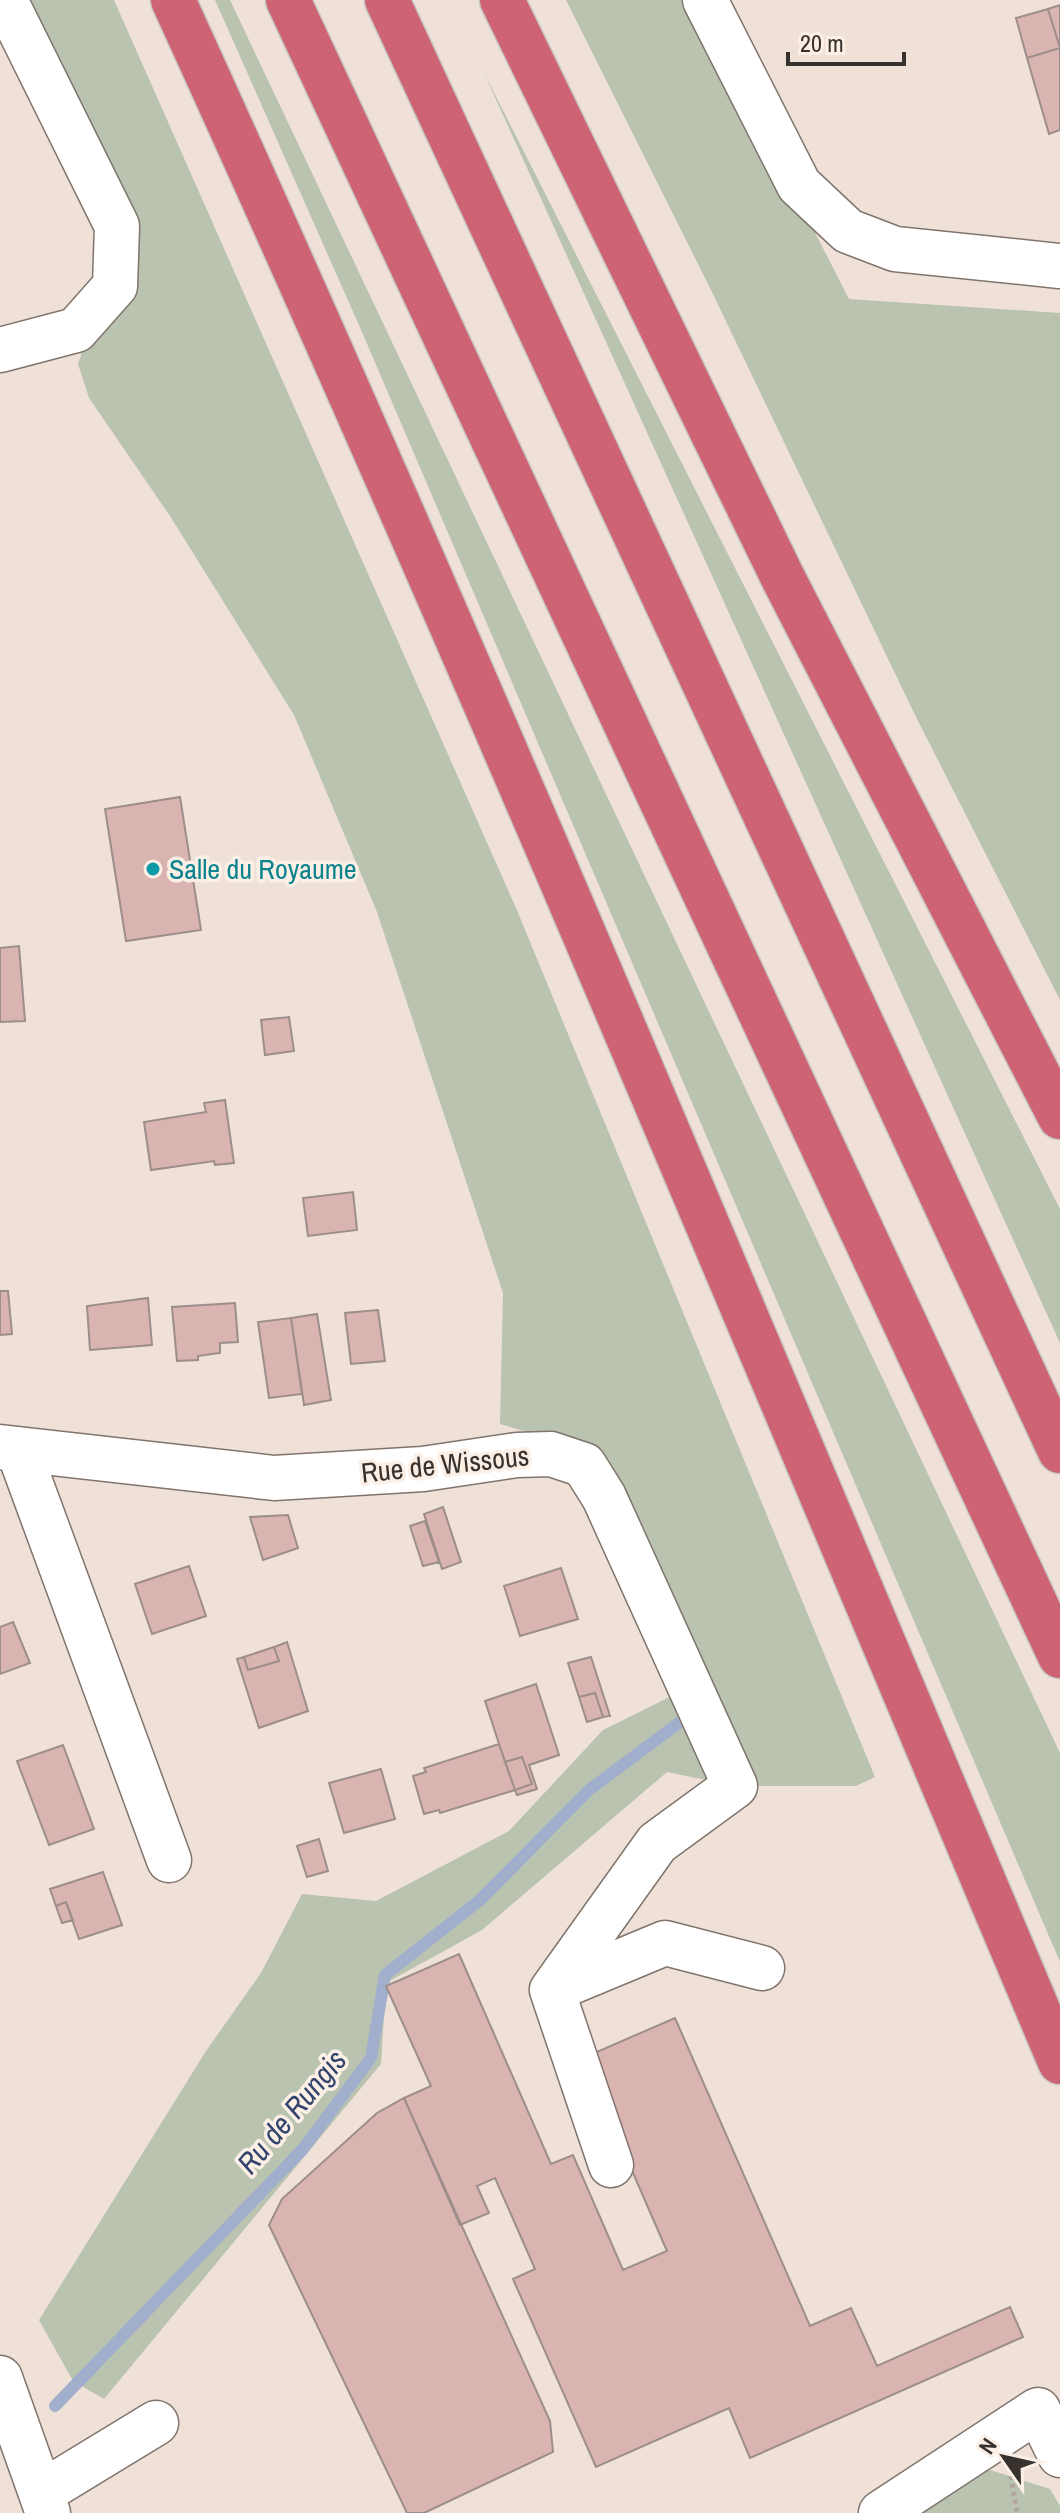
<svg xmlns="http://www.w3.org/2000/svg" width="1060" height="2513" font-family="'Archivo Narrow',sans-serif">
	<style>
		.green { fill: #b9c3af }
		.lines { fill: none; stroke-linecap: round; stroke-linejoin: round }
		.stream { stroke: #a2afcc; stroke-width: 12 }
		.building { fill: #d9b4b0; stroke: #9d8d8b; stroke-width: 2 }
		.minor-casing { stroke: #80746c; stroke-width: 47 }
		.highway-casing { stroke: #c7c6c4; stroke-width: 47 }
		.path { stroke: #b1a69f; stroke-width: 5; stroke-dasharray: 4 4; stroke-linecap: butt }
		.minor { stroke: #fff; stroke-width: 44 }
		.highway { stroke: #cd6373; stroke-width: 44 }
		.culture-dot { fill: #0f9aa8; stroke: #fcefe5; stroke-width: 3 }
		.labels { text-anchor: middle; stroke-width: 7; stroke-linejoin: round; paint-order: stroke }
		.culture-label { font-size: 28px; fill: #0d838f; stroke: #fcefe5; text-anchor: start }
		.street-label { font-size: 28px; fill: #37322e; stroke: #fcefe5 }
		.water-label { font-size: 30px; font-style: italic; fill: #33456e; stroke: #fcefe5 }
	</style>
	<rect width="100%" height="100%" fill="#efe1d8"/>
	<!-- green -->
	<path class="green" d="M24,0H114L516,908L875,1777L856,1786H735L667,1772L482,1930L386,1983L381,2064L104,2399L73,2381L39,2320L206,2051L261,1973L302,1894L376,1901L509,1831L603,1730L706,1679L637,1514L594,1452L500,1424L503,1293L377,912L294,715L170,516L89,398L78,364L123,235Z
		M215,0H230L1060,1753V1962L362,332Z
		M566,0H696L849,299L1060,313V1000L916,717L711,290Z
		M484,73L1060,1209V1343Z
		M990,2470L1050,2489L1060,2506V2513H916L969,2476Z"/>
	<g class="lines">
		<!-- stream -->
		<path class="stream" d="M55,2406L303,2149L371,2058L385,1975L480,1900L589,1790L684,1719"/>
	</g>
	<!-- building -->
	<path class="building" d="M1060,5V48L1048,9Z
		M1048,9L1060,48L1027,58L1016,18Z
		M1060,48V130L1049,134L1027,58Z
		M180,797L201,930L126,941L105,809Z
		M19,946L25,1021L0,1022V948Z
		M289,1017L294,1051L265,1055L261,1020Z
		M225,1100L234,1163L215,1165L214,1161L151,1170L144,1122L206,1112L204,1103Z
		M353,1192L357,1230L308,1236L303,1198Z
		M0,1291H8L12,1334L0,1335Z
		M148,1298L152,1345L90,1350L87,1306Z
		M235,1303L238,1342L220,1343V1353L198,1356V1360L177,1361L172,1307Z
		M378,1310L385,1361L351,1364L345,1313Z
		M317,1314L331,1400L304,1405L291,1318Z
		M291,1318L302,1394L269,1398L258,1322Z
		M443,1507L461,1562L442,1569L424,1514Z
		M288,1515L298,1548L263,1560L250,1517Z
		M425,1521L439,1562L423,1566L410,1526Z
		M189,1566L206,1616L152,1634L135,1584Z
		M561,1568L578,1619L520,1636L504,1586Z
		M13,1622L30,1663L0,1674V1627Z
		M287,1642L308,1711L259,1728L237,1659L244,1657L248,1670L279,1661L274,1647Z
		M274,1647L279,1661L248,1670L244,1657Z
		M591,1657L610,1716L603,1717L595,1693L579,1697L568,1663Z
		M536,1684L559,1755L529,1765L537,1789L517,1795L515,1790L532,1784L522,1757L505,1762L485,1701Z
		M595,1693L603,1717L587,1722L579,1697Z
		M499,1744L515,1790L440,1813L439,1810L424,1814L413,1776L426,1772L424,1768Z
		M63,1745L94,1829L49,1845L17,1761Z
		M522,1757L532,1784L515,1790L505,1762Z
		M381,1769L395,1819L344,1833L329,1783Z
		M319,1839L328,1871L307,1877L297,1846Z
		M103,1872L122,1925L79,1939L66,1902L56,1906L50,1889Z
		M66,1902L73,1920L62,1923L56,1906Z
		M459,1954L551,2164L573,2155L623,2270L667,2251L583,2058L675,2018L810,2326L851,2308L877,2366L1010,2307L1023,2337L750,2458L729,2408L596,2467L513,2279L535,2269L495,2178L477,2186L489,2213L460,2225L404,2098L431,2086L386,1986Z
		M404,2098L550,2421L553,2452L424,2513H407L269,2225L282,2199L377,2113Z"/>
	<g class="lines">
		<!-- minor casing -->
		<g class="minor-casing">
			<path id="minor" d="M705,0L799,185L848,231L895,249L1060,266
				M0,350L76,330L115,286L117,226L5,0
				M0,1447L274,1478L423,1469L517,1455L551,1454L584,1465L604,1497L735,1786L657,1843L552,1990L611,2165
				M18,1449L169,1860
				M552,1990L665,1943L762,1968
				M0,2378L48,2513
				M41,2493L156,2423
				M881,2513L1038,2410L1060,2455"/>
		</g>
		<!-- highway casing -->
		<g class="highway-casing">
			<path id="highway" d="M173,0C484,680 769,1373 1060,2062
				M288,0L1060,1656
				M387,0L1060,1451
				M502,0L783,578L1060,1117"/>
		</g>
		<!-- path -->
		<path class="path" d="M1011,2476L1017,2513"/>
		<!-- minor -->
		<use href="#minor" class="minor"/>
		<!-- highway -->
		<use href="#highway" class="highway"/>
	</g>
	<!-- markers -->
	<circle class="culture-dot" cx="153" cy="869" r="8"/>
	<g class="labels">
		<!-- culture labels -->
		<g class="culture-label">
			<text x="169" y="879">Salle du Royaume</text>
		</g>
		<!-- street labels -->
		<g class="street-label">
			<text transform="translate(445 1464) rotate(-6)" y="10">Rue de Wissous</text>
		</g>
		<!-- water labels -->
		<g class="water-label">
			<text transform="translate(292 2112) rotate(-50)" y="10">Ru de Rungis</text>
		</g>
	</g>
	<!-- north arrow -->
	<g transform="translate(1004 2457) rotate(304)" stroke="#fcefe5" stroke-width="6" paint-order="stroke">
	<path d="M0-6L14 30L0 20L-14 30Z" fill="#37322e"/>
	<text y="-12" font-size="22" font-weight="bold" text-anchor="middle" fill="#37322e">N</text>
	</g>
	<!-- scale -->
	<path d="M788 52v12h116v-12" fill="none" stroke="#37322e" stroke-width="4"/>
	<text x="800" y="52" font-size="24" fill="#37322e" stroke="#fcefe5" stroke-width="6" paint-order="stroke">20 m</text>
</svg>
